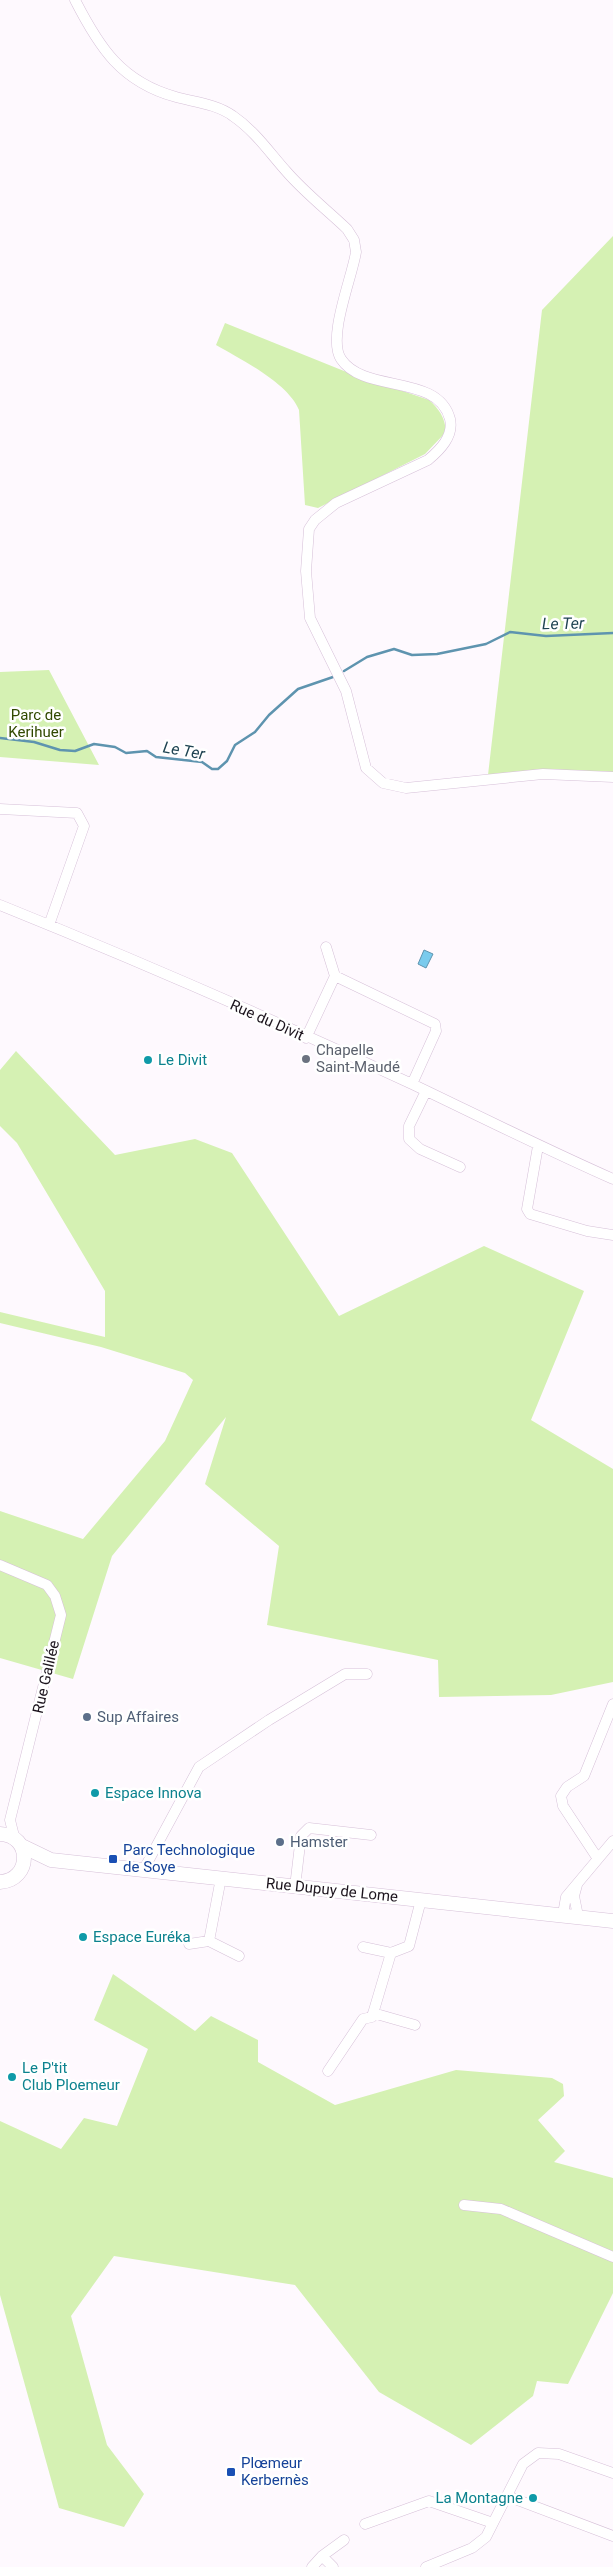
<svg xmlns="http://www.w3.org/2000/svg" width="613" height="2567" font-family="Roboto,sans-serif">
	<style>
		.green { fill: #d5f1b3 }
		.water { fill: #7acbed; stroke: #5e94af }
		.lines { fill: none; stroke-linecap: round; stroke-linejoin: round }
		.stream { stroke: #5e94af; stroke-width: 2.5 }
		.street-casing { stroke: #d6c0d8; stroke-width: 11 }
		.secondary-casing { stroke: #d6c0d8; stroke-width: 15 }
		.street { stroke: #fff; stroke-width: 10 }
		.secondary { stroke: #fff; stroke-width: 14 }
		.worship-dot { fill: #6b7280; stroke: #fff; stroke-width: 2 }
		.culture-dot { fill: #0f9aa8; stroke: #fff; stroke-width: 2 }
		.service-dot { fill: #5c6f8a; stroke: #fff; stroke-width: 2 }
		.transit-dot { fill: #1a4fb4; stroke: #fff; stroke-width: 2 }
		.labels { text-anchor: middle; stroke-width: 5; stroke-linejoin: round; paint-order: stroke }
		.park-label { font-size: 15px; fill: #314900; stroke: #fff }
		.street-label { font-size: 15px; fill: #1c141d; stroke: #fff }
		.worship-label { font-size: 15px; fill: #5b616d; stroke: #fff; text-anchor: start }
		.culture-label { font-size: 15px; fill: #0d838f; stroke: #fff; text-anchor: start }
		.service-label { font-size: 15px; fill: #4e5e75; stroke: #fff; text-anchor: start }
		.transit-label { font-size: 15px; fill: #164399; stroke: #fff; text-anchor: start }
		.water-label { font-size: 16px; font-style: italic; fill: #204453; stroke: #fff }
	</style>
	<rect width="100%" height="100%" fill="#fef9fe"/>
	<!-- green -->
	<path class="green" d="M613,236V772L542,770L488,775L542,310Z
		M225,323L344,371L429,400C439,409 445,417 446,432L425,454L318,508L305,505L299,410C288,383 242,360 216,345Z
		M49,670L99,765L0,757V672Z
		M16,1051L115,1155L195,1139L232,1153L339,1316L484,1246L584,1291L531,1420L613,1469V1682L551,1695L439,1697L438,1660L267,1625L279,1546L205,1484L226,1417L112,1556L73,1679L0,1658V1511L83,1539L165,1441L193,1380L185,1373L101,1347L0,1323V1312L105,1337V1291L17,1143L0,1126V1070Z
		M113,1974L195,2031L211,2016L258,2040V2062L335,2105L456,2070L552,2078L563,2084L564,2096L538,2120L565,2151L554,2162L613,2178V2293L568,2384L537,2381L533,2396L471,2445L379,2392L295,2285L114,2256L71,2316L107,2445L144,2494L124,2527L59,2508L0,2295V2121L61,2149L84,2118L117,2126L148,2049L94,2020Z"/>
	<!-- water -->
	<path class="water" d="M424,950L433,954L426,968L418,964Z"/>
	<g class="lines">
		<!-- stream -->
		<path class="stream" d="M344,671L367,657L394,649L412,655L437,654L486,644L510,632L546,636L613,633
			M0,738L34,742L60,750L75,751L94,744L115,747L126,753L147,751L156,757L202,762L212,769H218L227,761L235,745L255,732L269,715L298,689L333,677"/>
		<!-- street casing -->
		<g class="street-casing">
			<path id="street" d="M75,0C99,47 121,82 176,97C194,102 217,104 233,116C255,131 269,152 286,171C304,192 327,210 347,229L354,240L356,252C352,278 327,337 341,359C364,394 438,373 450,419C454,436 440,450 428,460L336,503L315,520L309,529L306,571L310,618L346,691L366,768L383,783L406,788L543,774L613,777
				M0,809L77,813L84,826L49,925
				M0,905C139,961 276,1021 412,1084C479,1116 545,1149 613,1179
				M326,947L335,976
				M306,1038L335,976L435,1024L436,1031L412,1084
				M426,1091L409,1126V1139L420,1149L460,1167
				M538,1146L527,1209L530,1214L587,1231L613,1235
				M0,1565L47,1585L55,1596L61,1615L10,1820L14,1836
				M598,1859L563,1806L561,1796L567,1787L584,1776L613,1704
				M144,1869L199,1767L269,1720L345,1674H367
				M577,1885L574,1896L578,1916
				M295,1887L301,1836L309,1828L371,1835
				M563,1914L566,1897L613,1841
				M209,1941L239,1956
				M189,1944L209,1941L221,1878
				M363,1947L391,1953
				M373,2013L415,2025
				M328,2071L363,2019L372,2017L391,1953L409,1946L421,1900
				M464,2205L501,2209L613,2257
				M507,2496L613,2536
				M365,2524L429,2501L493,2523
				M322,2556L333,2567
				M312,2567L322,2556L344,2540
				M426,2567L472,2548L486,2537L523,2464L538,2453L559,2454L613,2473"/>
		</g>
		<!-- secondary casing -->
		<g class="secondary-casing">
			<path id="secondary" d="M0,1834C32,1835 32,1880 0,1882
				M22,1846L51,1860L613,1921"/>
		</g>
		<!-- street -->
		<use href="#street" class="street"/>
		<!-- secondary -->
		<use href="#secondary" class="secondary"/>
	</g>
	<!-- markers -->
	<circle class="worship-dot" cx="306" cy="1059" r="5"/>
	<g class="culture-dot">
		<circle cx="148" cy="1060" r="5"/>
		<circle cx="95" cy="1793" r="5"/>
		<circle cx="83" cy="1937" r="5"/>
		<circle cx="12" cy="2077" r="5"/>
		<circle cx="533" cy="2498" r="5"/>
	</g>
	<g class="service-dot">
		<circle cx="87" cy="1717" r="5"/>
		<circle cx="280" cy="1842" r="5"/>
	</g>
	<g class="transit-dot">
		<rect x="108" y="1854" width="10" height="10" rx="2.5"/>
		<rect x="226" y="2467" width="10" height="10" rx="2.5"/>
	</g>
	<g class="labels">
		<!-- park labels -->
		<g class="park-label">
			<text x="36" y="720">Parc de<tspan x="36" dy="17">Kerihuer</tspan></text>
		</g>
		<!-- street labels -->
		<g class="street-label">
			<text transform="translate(267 1020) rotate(24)" y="5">Rue du Divit</text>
			<text transform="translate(46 1677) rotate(-77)" y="5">Rue Galilée</text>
			<text transform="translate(332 1890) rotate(6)" y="5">Rue Dupuy de Lome</text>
		</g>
		<!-- worship labels -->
		<g class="worship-label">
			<text x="316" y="1055">Chapelle<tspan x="316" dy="17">Saint-Maudé</tspan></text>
		</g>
		<!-- culture labels -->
		<g class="culture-label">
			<text x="158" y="1065">Le Divit</text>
			<text x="105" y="1798">Espace Innova</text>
			<text x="93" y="1942">Espace Euréka</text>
			<text x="22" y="2073">Le P'tit<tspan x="22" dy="17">Club Ploemeur</tspan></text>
			<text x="523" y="2503" text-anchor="end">La Montagne</text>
		</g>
		<!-- service labels -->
		<g class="service-label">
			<text x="97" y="1722">Sup Affaires</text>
			<text x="290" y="1847">Hamster</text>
		</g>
		<!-- transit labels -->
		<g class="transit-label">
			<text x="123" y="1855">Parc Technologique<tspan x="123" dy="17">de Soye</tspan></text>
			<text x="241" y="2468">Plœmeur<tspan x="241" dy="17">Kerbernès</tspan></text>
		</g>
		<!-- water labels -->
		<g class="water-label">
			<text transform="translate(563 623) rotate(-1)" y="6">Le Ter</text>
			<text transform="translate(184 750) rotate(10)" y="6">Le Ter</text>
		</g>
	</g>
</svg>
